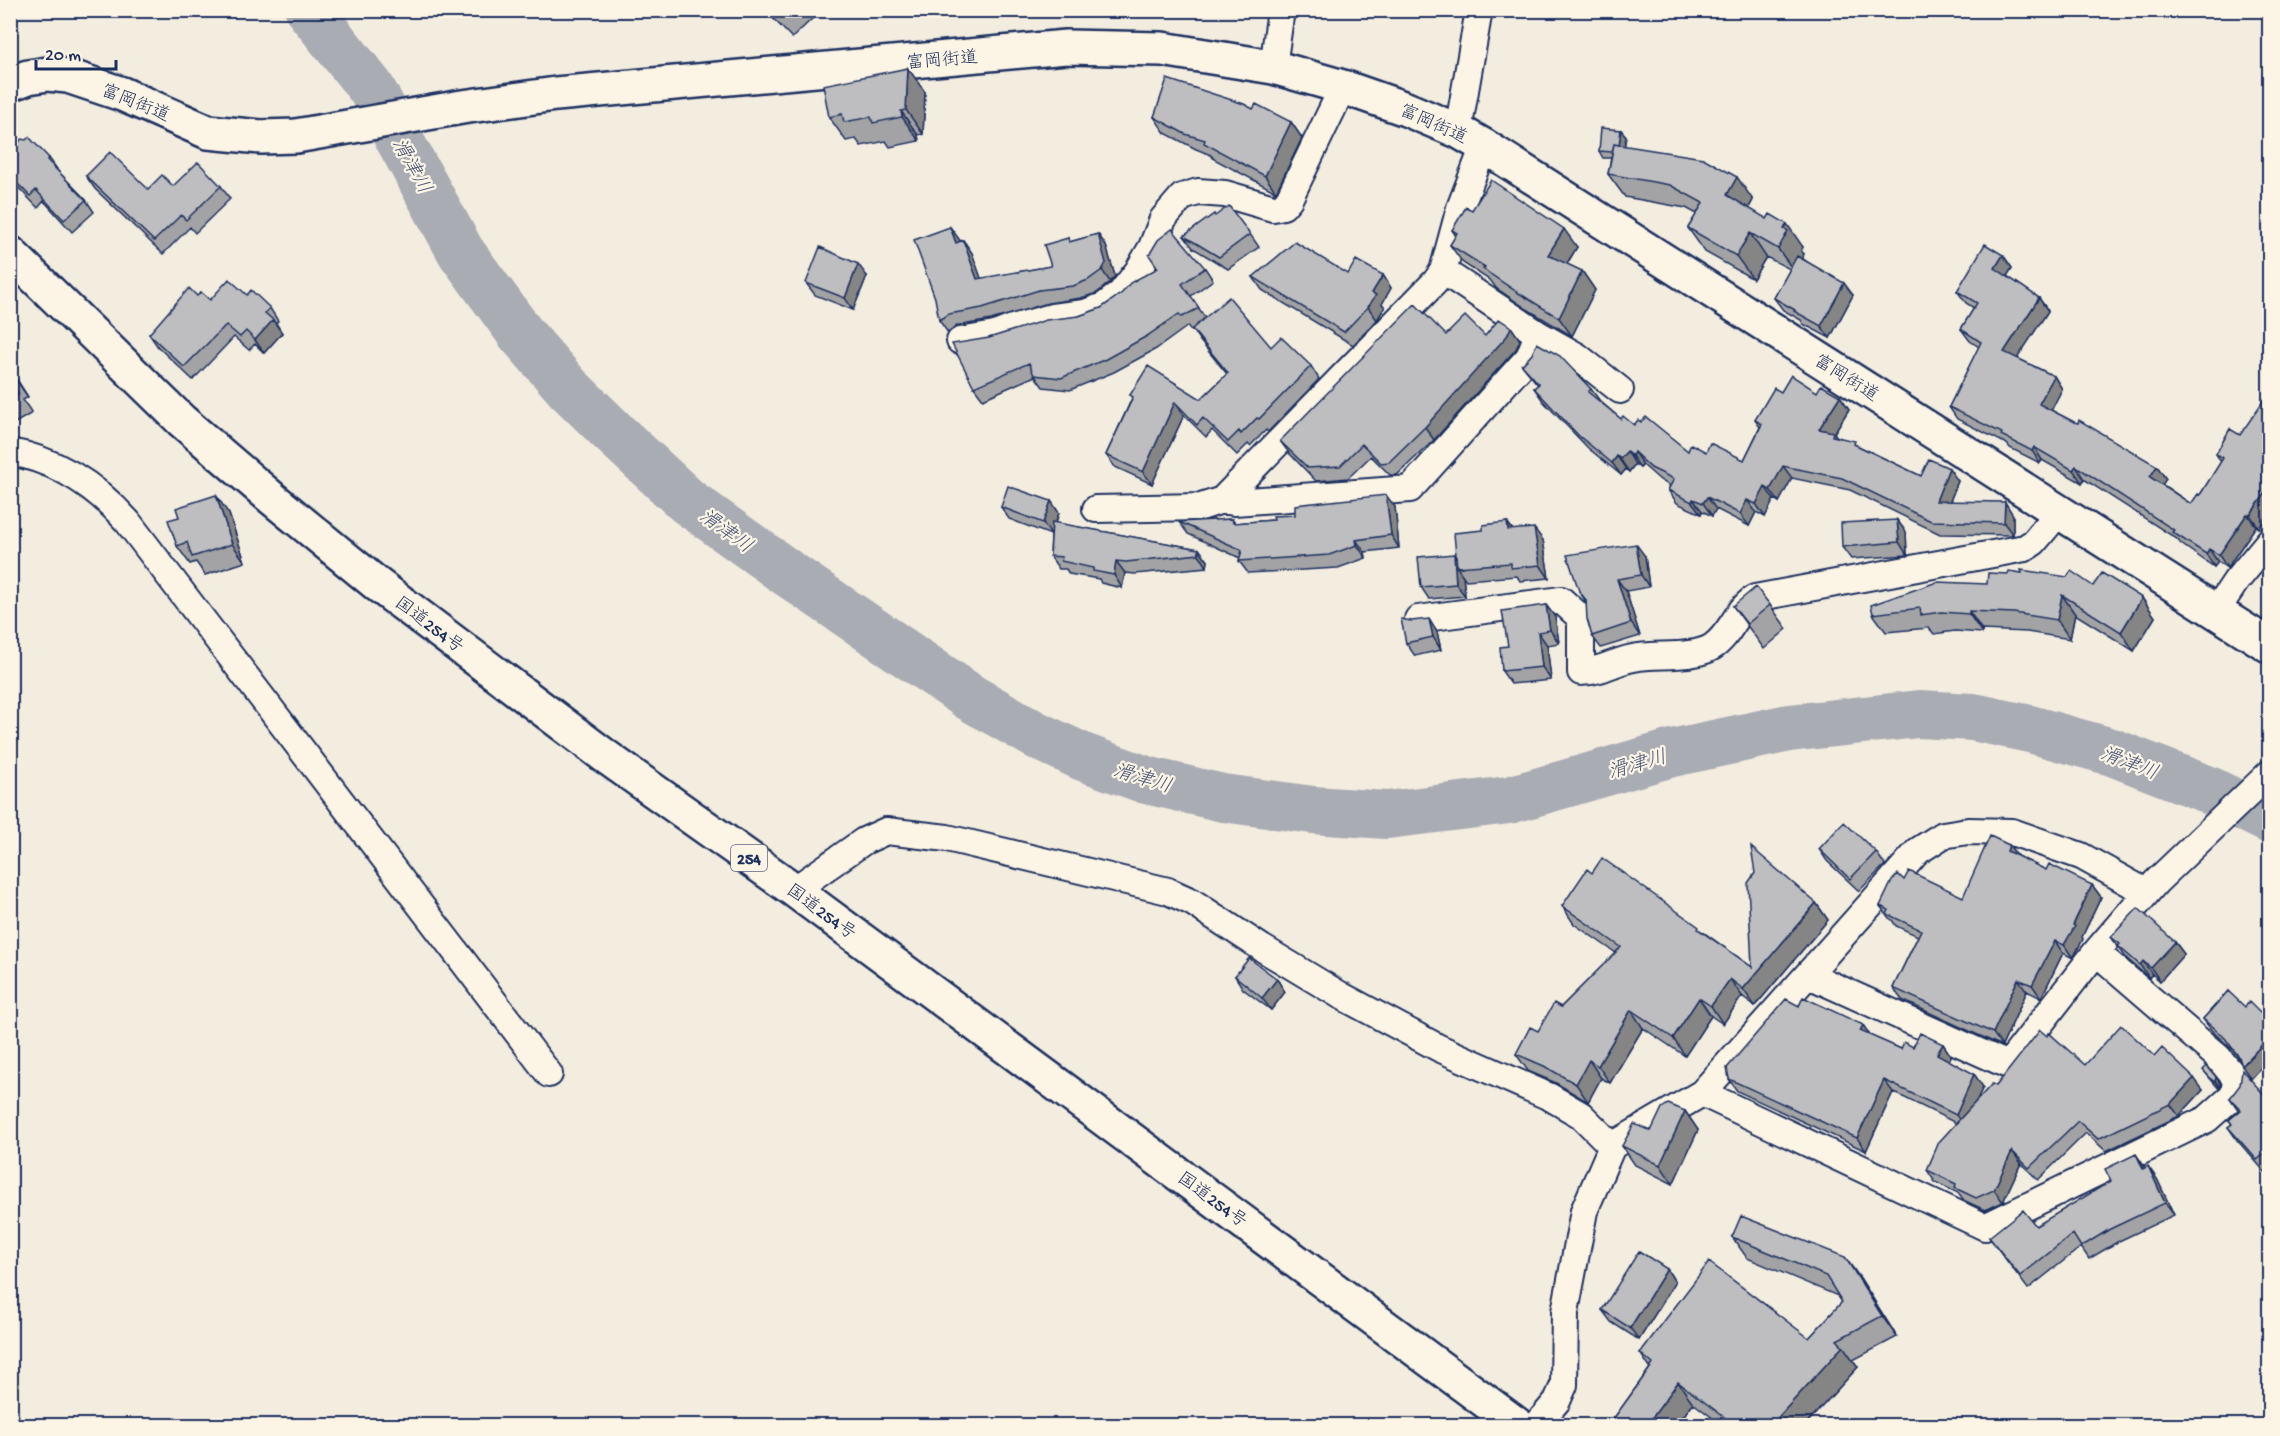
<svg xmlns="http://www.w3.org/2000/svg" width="2280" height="1436" font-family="'Gochi Hand','Klee One',sans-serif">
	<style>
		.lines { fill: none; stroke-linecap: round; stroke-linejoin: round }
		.river { stroke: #a9acb3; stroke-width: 48 }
		.minor-casing { stroke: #1b2f5e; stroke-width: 30 }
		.tertiary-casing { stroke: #1b2f5e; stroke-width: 38 }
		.trunk-casing { stroke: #1b2f5e; stroke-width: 38 }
		.minor { stroke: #fcf5e5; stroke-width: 26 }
		.tertiary { stroke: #fcf5e5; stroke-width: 33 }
		.trunk { stroke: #fcf5e5; stroke-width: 33 }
		.wall { fill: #a3a3a5; stroke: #1b2f5e; stroke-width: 1.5 }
		.shaded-wall { fill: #858586; stroke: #1b2f5e; stroke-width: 1.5 }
		.building { fill: #bebec0; stroke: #1b2f5e; stroke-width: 1.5 }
		.labels { text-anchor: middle; stroke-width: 4.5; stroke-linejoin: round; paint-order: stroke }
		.shield { fill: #fcf5e5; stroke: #5e6a86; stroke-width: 1.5 }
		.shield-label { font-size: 16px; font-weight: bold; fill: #1b2f5e }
		.street-label { font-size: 18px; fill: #1b2f5e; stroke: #fcf5e5 }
		.water-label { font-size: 20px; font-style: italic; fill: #465478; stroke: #fcf5e5 }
	</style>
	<rect width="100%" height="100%" fill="#f3ede0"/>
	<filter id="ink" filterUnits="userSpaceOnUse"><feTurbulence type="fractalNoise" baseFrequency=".0167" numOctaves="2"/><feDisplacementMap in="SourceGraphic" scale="12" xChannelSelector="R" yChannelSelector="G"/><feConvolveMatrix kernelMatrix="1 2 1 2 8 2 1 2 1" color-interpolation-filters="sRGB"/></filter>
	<g filter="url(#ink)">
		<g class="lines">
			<!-- river -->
			<path class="river" d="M309,10L371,88L461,252L521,334L568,388L616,435L687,501L786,572L971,698L1036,735L1083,757L1146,780L1223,798L1313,810L1387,815L1509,800L1672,753L1789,728L1919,714L1973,717L2030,729L2112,752L2209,790L2270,820"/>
			<!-- minor casing -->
			<g class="minor-casing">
				<path id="minor" d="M1273,67L1281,10
					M1458,131L1479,10
					M1443,271L1538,334L1577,356L1620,390
					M960,341L995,335L1015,327L1052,317L1085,313L1104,306L1121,293L1138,271L1152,247L1163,219L1182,197L1198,192L1225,194L1273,208L1283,206L1289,199L1343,87
					M10,452C57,460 97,487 128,522L549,1074
					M1222,500L1234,502L1410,489L1529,357L1538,334
					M1096,509L1201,507L1222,500L1436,281L1443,271L1460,208L1484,146
					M2216,611L2236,581L2270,540
					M1418,619L1561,600L1581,618V672C1602,672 1618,659 1639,657C1660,654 1694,658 1712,647C1731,635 1736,610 1755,598L2025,548L2034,542L2059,512
					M794,890L864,841L886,831L947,838L1168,891L1192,902L1262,948L1340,995L1439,1048L1550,1097L1581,1115L1612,1146
					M1809,975L2008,1065L2096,952
					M1702,1093L1985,1227L2207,1119L2234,1095L2236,1079L2218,1057L2096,952L2156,882L2270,773
					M1536,1426L1557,1401L1564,1385L1565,1312L1584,1211L1612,1146L1702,1093L1918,851L1943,835L1968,831L2012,832L2081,856L2146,892"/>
			</g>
			<!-- tertiary casing -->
			<g class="tertiary-casing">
				<path id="tertiary" d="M10,84L28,77L48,74L68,76L122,94L208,132L261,137L296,136L462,107L556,94L1066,47L1162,49L1273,67L1343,87L1406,109L1458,131L1484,146L2270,646"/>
			</g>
			<!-- trunk casing -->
			<g class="trunk-casing">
				<path id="trunk" d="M10,253L182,421L273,499L378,585L605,756L794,890L1519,1426"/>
			</g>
			<!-- minor -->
			<use href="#minor" class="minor"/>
			<!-- tertiary -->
			<use href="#tertiary" class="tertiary"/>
			<!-- trunk -->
			<use href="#trunk" class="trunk"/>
		</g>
		<!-- wall -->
		<path class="wall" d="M765,10H813L816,15L792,38Z
			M925,92L923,134L918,135L919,141L890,147L886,141L861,146L856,139L846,141L829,117Z
			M1253,109L1291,122L1302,138L1276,192L1214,159L1211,155L1196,149L1165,133L1154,117Z
			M1621,130L1626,136L1624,146L1753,200L1749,208L1803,247L1801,251L1804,254L1802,258L1853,295L1830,338L1803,324L1801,320L1783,310L1774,298L1790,269L1766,257L1753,279L1705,252L1688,228L1697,214L1686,208L1625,197L1608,174L1611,158H1603L1599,151Z
			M10,150L49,158L57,169V170L86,200L94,212L72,232L44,201L38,208L10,179Z
			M86,176L148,189L173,186H221L230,199L195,233L190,227L163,254L95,189Z
			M1472,210L1577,247L1567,264L1582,271L1595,290L1572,336L1527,309L1496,288L1491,281L1463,263L1450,245L1456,236L1452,230Z
			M1215,216L1250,234L1259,247L1228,269L1193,248L1184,236Z
			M950,227L960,241L963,240L972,253L981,279L1051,266L1068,238L1070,242L1098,234L1106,246L1115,276L1110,282L1097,293L1081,298L1048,303L991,320L957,326L948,333L939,320Z
			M2003,255L2012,268L2007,276L2039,298L2048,311L2017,358L2054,376L2062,389L2051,410L2157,466L2166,479L2162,484L2191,504L2200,495L2221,462L2216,454L2230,429L2259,528L2256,526L2227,568L2218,562L2214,567L2181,544L2177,539L2084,479L2082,483L2042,460L2040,463L2010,448L2007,444L1957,419L1949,407L1979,347L1970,341L1961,329L1974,308L1966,303L1957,291Z
			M1158,268H1205L1213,280L1191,296L1205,318L1271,347L1311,366L1319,379L1268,432L1266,430L1250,446L1248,444L1237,455L1212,430L1206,437L1184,415L1152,484L1115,467L1106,455L1132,398L1130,395L1201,399L1227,374L1200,341L1192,329L1190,330L1188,326L1156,349L1114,372L1070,390L1043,387L1035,376L983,399L974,387L989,338L1079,316L1101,308Z
			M1348,274L1383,275L1391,288L1382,304L1385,307L1377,320L1353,345L1262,290L1253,277Z
			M867,276L853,310L815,295L806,283Z
			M247,295L270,308L278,321L276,323L282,333L264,353L255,344L249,350L234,337L193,380L158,347L149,334L197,296L210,300Z
			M1511,327L1520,340L1516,349L1434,440L1397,475H1390L1371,456L1348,478L1316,481L1289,453L1280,441L1446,335L1485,336Z
			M1522,365L1591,389L1600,401L1621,419L1688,451L1706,452L1744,460L1760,427L1755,420L1781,392H1817L1840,396L1849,409L1834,433L1836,436L1858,446L1921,476L1958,481L1950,501L2013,515V535L1940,534L1850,490L1792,478L1779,502L1774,499L1765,517L1756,512L1749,526L1716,509L1712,516L1702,511L1701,514L1677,503L1668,490L1670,486L1660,480L1643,465L1640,468L1635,464L1629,472L1626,469L1621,475L1588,448L1543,401L1534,388L1538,385Z
			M10,370L28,397L23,400L32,413L10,426Z
			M1051,501L1059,513L1056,523L1199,549L1208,561L1207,567L1135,574L1125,573L1122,588L1101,583L1099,579L1069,574L1066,569H1059L1050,556L1051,535L1009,519L1001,507Z
			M1395,507L1399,548L1365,552L1366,558L1338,568L1248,573L1239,561L1240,558L1188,534L1179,522L1232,519L1235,523L1274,520Z
			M229,514L245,562L205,575L196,562L190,564L177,546Z
			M1897,520L1906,532L1907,555L1851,559L1842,547Z
			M1507,522L1513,530L1543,540L1549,578L1520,581L1517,576L1466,580L1463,576L1465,596L1429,599L1421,587L1454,554L1456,558L1483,530Z
			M1645,556L1649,587L1626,591L1640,636L1601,648L1592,636L1586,602L1579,591Z
			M2022,573L2093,586L2142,598L2155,617L2134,651L2075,614L2070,639L2027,632L1982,630V633L1955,631L1934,634L1929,628L1886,632L1873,614L1987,584L2008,574Z
			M1546,605L1555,617L1559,643L1547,645L1551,680L1511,684L1502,671L1508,646Z
			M1770,605L1787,629L1764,649L1733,606Z
			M1437,632L1441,650L1415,656L1406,643Z
			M2009,845L2017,856L2046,870L2092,885L2101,897L2082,937L2083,939L2073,958L2063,953L2041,998L2027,991L2002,1046L1902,1000L1893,988L1918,936L1896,926L1892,920L1889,918L1880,906L1904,880L1963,897Z
			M1819,849L1876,852L1885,865L1859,891L1827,861Z
			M1592,873L1703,932L1752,967L1816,903L1828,920L1755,1006L1742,996L1723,1024L1711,1016L1685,1056L1643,1028L1610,1083L1601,1078L1588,1102L1556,1083L1528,1071L1516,1054L1561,1007L1616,953L1574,924L1562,906Z
			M2111,937L2175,942L2184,954L2160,981L2152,974L2149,978L2127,959Z
			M1235,976L1277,979L1285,992L1271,1010L1243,989Z
			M2228,991L2251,1079L2239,1058L2234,1051L2212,1031L2203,1019Z
			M1799,1006L1863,1025L1869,1035L1901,1049L1943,1044L1951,1056L1949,1061L1974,1074L1983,1087L1976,1101L1996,1086L2047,1036L2085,1065L2155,1056L2203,1090L2179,1116L2106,1151L2086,1133L2038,1180L2021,1163L2003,1202L1985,1210L1963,1200L1958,1193L1935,1182L1927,1170L1956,1123L1893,1092L1866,1151L1737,1091L1729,1079Z
			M2203,1070L2216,1077L2220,1084V1088L2219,1089Z
			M2230,1098L2270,1101V1169L2265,1172L2237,1140L2228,1127L2232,1124L2229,1120L2239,1111Z
			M1685,1111L1698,1130L1673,1184L1635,1165L1622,1146Z
			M2145,1168L2157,1179L2174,1215L2119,1241L2089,1259L2081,1247L2028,1289L1989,1237L2036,1226Z
			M1732,1237L1860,1278L1897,1337L1853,1360L1858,1367L1805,1425H1722L1693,1403L1677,1425H1620L1614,1418L1650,1368L1640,1353L1809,1338L1842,1302L1838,1296L1747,1258Z
			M1667,1269L1675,1282L1639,1340L1611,1322L1602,1310Z"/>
		<!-- shaded-wall -->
		<path class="shaded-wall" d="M908,68L925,92L923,134L906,110Z
			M901,111L918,135L919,141L902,117Z
			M1291,122L1302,138L1276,192L1265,176Z
			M1621,130L1626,136L1623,159L1618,153Z
			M1737,177L1753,200L1743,218L1727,195Z
			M1787,224L1803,247L1801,251L1804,254L1795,272L1778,249L1784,229Z
			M950,227L959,239L965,255L956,243Z
			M1564,229L1577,247L1561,273L1548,255Z
			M1750,233L1766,257L1753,279L1736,256Z
			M1098,234L1106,246L1115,276L1110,282L1102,270Z
			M963,240L972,253L986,292L977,279Z
			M2003,255L2012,268L2004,281L1995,268Z
			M858,264L867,276L853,310L845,298Z
			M1582,271L1595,290L1572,336L1559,318Z
			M1383,275L1391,288L1382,304L1385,307L1377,320L1368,307L1372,293Z
			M1844,283L1853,295L1830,338L1821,326Z
			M2039,298L2048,311L2013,365L2004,352Z
			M273,320L282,333L264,353L255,340Z
			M1511,327L1520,340L1516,349L1434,440L1425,427Z
			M10,370L16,378L28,397L15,378Z
			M2054,376L2062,389L2048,417L2039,404Z
			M1840,396L1849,409L1834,433L1842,445L1819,429Z
			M1175,402L1184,415L1152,484L1143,472Z
			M2034,447L2042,460L2040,463L2032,451Z
			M1627,451L1635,464L1629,472L1620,459Z
			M1634,452L1643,465L1640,468L1632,456Z
			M1617,456L1626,469L1621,475L1612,463Z
			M1783,466L1792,478L1779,502L1770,490Z
			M2076,466L2084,479L2082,483L2073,470Z
			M2157,466L2166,479L2159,489L2150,477Z
			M1949,468L1958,481L1945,513L1936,501Z
			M1765,487L1774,499L1765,517L1756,504Z
			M2270,487V512L2259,528L2250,515Z
			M216,495L229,514L245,562L232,544Z
			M1386,495L1395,507L1399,548L1391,535Z
			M1707,497L1716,509L1712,516L1703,503Z
			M1693,499L1702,511L1701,514L1692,502Z
			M1747,500L1756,512L1749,526L1740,514Z
			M1051,501L1059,513L1051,535L1043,523Z
			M2005,502L2013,515V535L2004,523Z
			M2247,514L2256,526L2227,568L2219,555Z
			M1897,520L1906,532L1907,555L1899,542Z
			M1507,522L1516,535L1508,530Z
			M1534,528L1543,540L1549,578L1540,565Z
			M1356,540L1365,552L1366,558L1357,545Z
			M1636,544L1645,556L1649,587L1641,575Z
			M1199,549L1208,561L1207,567L1199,554Z
			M2209,549L2218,562L2214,567L2206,554Z
			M1454,554L1462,567H1457L1463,576L1465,596L1456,584Z
			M1116,561L1125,573L1122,588L1114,575Z
			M1617,579L1626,591L1640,636L1631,623Z
			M2062,595L2075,614L2070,639L2057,620Z
			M2142,598L2155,617L2134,651L2121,632Z
			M1546,605L1555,617L1559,643L1550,630Z
			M1969,611L1982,630V633L1969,614Z
			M1429,619L1437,632L1441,650L1433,637Z
			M1538,632L1547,645L1551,680L1542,667Z
			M2009,845L2018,857L2007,851Z
			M2092,885L2101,897L2082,937L2083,939L2073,958L2064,945Z
			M1816,903L1828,920L1755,1006L1743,989Z
			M2055,941L2063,953L2041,998L2032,985Z
			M2175,942L2184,954L2160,981L2151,968Z
			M2143,961L2152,974L2149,978L2140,965Z
			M1277,979L1285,992L1271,1010L1262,998Z
			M1730,979L1742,996L1723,1024L1711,1006Z
			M2018,979L2027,991L2002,1046L1993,1033Z
			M1699,998L1711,1016L1685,1056L1673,1038Z
			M1631,1010L1643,1028L1610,1083L1598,1066Z
			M1863,1025L1871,1037L1860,1031Z
			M2270,1036V1058L2251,1079L2242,1066Z
			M1943,1044L1951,1056L1946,1067L1937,1054Z
			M1589,1060L1601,1078L1588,1102L1576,1084Z
			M1974,1074L1983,1087L1964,1127L1956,1115Z
			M2216,1077L2220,1084V1088L2215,1081Z
			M2194,1078L2203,1090L2179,1116L2170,1104Z
			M1884,1080L1893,1092L1866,1151L1857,1138Z
			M1685,1111L1698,1130L1673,1184L1660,1165Z
			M2012,1151L2021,1163L2003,1202L1994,1190Z
			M2136,1154L2144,1166L2152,1181L2143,1169Z
			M2148,1166L2157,1179L2174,1215L2165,1203Z
			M1845,1257L1860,1278L1897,1337L1882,1316Z
			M1667,1269L1675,1282L1639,1340L1630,1328Z
			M1843,1346L1858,1367L1805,1425H1771Z
			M1678,1382L1693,1403L1677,1425H1647Z"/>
		<!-- building -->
		<path class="building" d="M908,68L906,110L901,111L902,117L873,123L871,117L844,122L842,114L829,117L823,85Z
			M1167,79L1244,104L1253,109L1256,104L1291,122L1265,176L1204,143L1205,140L1185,134L1154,117Z
			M1601,128L1621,130L1619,145L1614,144L1612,152L1599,151Z
			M29,137L49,158L47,160L86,200L64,220L36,190L30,196L10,176V150L22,139L26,140Z
			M1614,144L1703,158L1737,177L1727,195L1767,219L1770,214L1787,224L1784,229L1788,231L1778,249L1750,233L1736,256L1688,228L1703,203L1670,185L1608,174Z
			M110,152L148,189L162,175L173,186L198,162L221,186L186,220L181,215L154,241L86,176Z
			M1491,180L1564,229L1548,255L1582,271L1559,318L1514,290L1483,269L1485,267L1450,245L1457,233L1452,230L1466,207L1472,210Z
			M1229,206L1250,234L1219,257L1184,236L1214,214L1215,216Z
			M950,227L956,243L963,240L977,279L1051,266L1044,245L1068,238L1069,242L1098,234L1106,263L1102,270L1088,280L1073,286L1039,290L982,308L949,314L939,320L935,298L914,240Z
			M1172,229L1205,268L1182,284L1199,308L1182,317L1179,314L1147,336L1106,359L1061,378L1034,375L1029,363L974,387L952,344L989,338L1046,320L1079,316L1101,308L1122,293L1130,283L1158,268L1149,255L1158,240Z
			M1295,242L1348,274L1356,260L1383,275L1372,293L1376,295L1368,307L1344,332L1253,277Z
			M1985,244L2003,255L1995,268L2039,298L2004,352L2054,376L2039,404L2074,422L2078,423L2079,420L2157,466L2150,477L2191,504L2198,494L2200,495L2223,458L2216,454L2230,429L2240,435L2270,391V487L2250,515L2247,514L2219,555L2209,549L2206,554L2172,532L2174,530L2076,466L2073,470L2034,447L2032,451L2001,435L2002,433L1949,407L1981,342L1961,329L1977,303L1957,291Z
			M820,247L858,264L845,298L806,283Z
			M1797,256L1844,283L1821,326L1794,311L1795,310L1774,298Z
			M229,279L247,295L251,290L270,308L265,313L273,320L255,340L246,331L240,337L226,325L184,367L149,334L189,288L197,296L201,292L210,300Z
			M1229,297L1271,347L1281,337L1311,366L1259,419L1257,418L1241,434L1239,431L1228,442L1203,418L1197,425L1175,402L1143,472L1106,455L1133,397L1130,395L1148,366L1201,399L1228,373L1192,329Z
			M1415,304L1446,335L1465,316L1485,336L1499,319L1511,327L1507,336L1425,427L1389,462L1381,463L1362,444L1340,466L1308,468L1280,441Z
			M1537,343L1560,356L1591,389L1588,392L1621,419L1623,416L1634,425L1638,420L1641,422L1646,417L1688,451L1691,444L1706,452L1710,443L1744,460L1762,424L1755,420L1774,388L1781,392L1791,375L1817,392L1821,385L1840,396L1819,429L1833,432L1832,436L1855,441L1854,444L1921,476L1929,459L1949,468L1936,501L2005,502L2004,523L1931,521L1842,478L1783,466L1770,490L1765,487L1756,504L1747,500L1740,514L1707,497L1703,503L1693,499L1692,502L1668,490L1674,479L1651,468L1634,452L1632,456L1627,451L1620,459L1617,456L1612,463L1579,436L1534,388L1539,384L1522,365L1532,354Z
			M10,371L15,378L10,381Z
			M10,382L19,394L10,399Z
			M1008,486L1051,501L1043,523L1001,507Z
			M216,495L232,544L192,557L187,542L177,546L168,520L179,517L176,508Z
			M1386,495L1391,535L1356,540L1357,545L1329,555L1239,561L1242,550L1179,522L1232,519L1233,523L1274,520L1273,516L1295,515V505Z
			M1897,520L1899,542L1842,547L1841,523Z
			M1052,522L1199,549V554L1126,562L1116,561L1114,575L1093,571V568L1061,561L1062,557L1050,556Z
			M1507,522L1508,530L1534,528L1540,565L1511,568V563L1457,567L1454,533L1483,530V525Z
			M1636,544L1641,575L1617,579L1631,623L1592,636L1587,619L1586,600L1579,591L1567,555Z
			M1454,554L1456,584L1421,587L1418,557Z
			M2021,570L2067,577L2071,571L2093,586L2102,573L2142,598L2121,632L2062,595L2057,620L2014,613L1969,611V614L1941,612L1921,615L1920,608L1873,614L1871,605L1937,582L1987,584L1988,573L2008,574L2009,571L2022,573Z
			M1756,587L1770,605L1747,624L1733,606Z
			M1546,605L1550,630L1538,632L1542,667L1502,671L1500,647L1508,646L1502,611Z
			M1401,619L1411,621L1429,619L1433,637L1406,643Z
			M1844,822L1876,852L1850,879L1819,849Z
			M1990,836L2009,845L2007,851L2046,870L2049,864L2092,885L2073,925L2075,926L2064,945L2055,941L2032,985L2018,979L1993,1033L1893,988L1921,930L1887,914L1889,910L1880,906L1892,881L1898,874L1904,880L1909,871L1963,897Z
			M1751,847L1816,903L1743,989L1730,979L1711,1006L1699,998L1673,1038L1631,1010L1598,1066L1589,1060L1576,1084L1544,1066L1516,1054L1530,1027L1538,1031L1554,1003L1561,1007L1621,947L1562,906L1587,869L1592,873L1602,858L1699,927L1698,929L1752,967L1748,883L1755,873Z
			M2138,908L2175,942L2151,968L2143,961L2140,965L2118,946L2120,944L2111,937Z
			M1249,958L1277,979L1262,998L1235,976Z
			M2228,991L2245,1007L2249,1002L2260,1013L2267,1005L2270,1007V1036L2242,1066L2239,1057L2225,1038L2203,1019Z
			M1803,997L1863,1025L1860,1031L1901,1049L1904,1042L1913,1047L1920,1033L1943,1044L1937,1054L1974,1074L1956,1115L1884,1080L1857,1138L1729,1079L1727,1068L1786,999L1799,1006Z
			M2121,1025L2155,1056L2162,1048L2194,1078L2170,1104L2098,1139L2078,1121L2029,1168L2012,1151L1994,1190L1976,1198L1955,1188L1956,1184L1927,1170L1939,1142L1992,1084L1996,1086L2040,1030L2047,1036L2049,1033L2085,1065Z
			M2207,1066L2216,1077L2215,1081L2214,1082L2203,1070Z
			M2242,1070L2270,1101V1149L2257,1160L2228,1127L2232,1124L2229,1120L2241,1110L2230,1098L2240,1085Z
			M1668,1104L1685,1111L1660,1165L1622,1146L1634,1124L1651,1131L1662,1108Z
			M2136,1154L2143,1169L2148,1166L2165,1203L2110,1229L2081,1247L2073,1234L2020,1276L1989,1237L2023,1210L2036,1226L2111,1181L2105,1169Z
			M1741,1216L1845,1257L1882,1316L1837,1340L1843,1346L1771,1425H1730L1732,1423L1678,1382L1647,1425H1625L1614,1418L1653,1364L1640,1353L1709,1262L1809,1338L1842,1302L1826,1276L1732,1237Z
			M1639,1251L1667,1269L1630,1328L1602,1310Z"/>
	</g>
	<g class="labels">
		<!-- shield labels -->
		<rect class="shield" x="731" y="845" width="36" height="26" rx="4.5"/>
		<g class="shield-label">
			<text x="749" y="864">254</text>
		</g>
		<!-- street labels -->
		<g class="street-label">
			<text transform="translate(942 59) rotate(-5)" y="6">富岡街道</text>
			<text transform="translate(136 102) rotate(22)" y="6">富岡街道</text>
			<text transform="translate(1434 123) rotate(24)" y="6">富岡街道</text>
			<text transform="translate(1847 377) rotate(32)" y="6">富岡街道</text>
			<text transform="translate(430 624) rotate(37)" y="6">国道254号</text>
			<text transform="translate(822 911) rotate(36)" y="6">国道254号</text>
			<text transform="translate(1213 1199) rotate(36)" y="6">国道254号</text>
		</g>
		<!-- water labels -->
		<g class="water-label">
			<text transform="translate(413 165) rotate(61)" y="7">滑津川</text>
			<text transform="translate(727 530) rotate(36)" y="7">滑津川</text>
			<text transform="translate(2130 762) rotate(21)" y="7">滑津川</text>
			<text transform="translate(1637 763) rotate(-16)" y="7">滑津川</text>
			<text transform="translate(1143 777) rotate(17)" y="7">滑津川</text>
		</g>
	</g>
	<!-- margin -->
	<rect width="2280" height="1436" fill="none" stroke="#fcf5e5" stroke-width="36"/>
	<rect x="18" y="18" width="2244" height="1400" fill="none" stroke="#1b2f5e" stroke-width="2" filter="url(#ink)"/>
	<!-- scale -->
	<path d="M36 60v9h80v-9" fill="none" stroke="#1b2f5e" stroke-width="3"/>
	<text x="45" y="60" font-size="18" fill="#1b2f5e" stroke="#fcf5e5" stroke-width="4.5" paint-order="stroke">20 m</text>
</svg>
